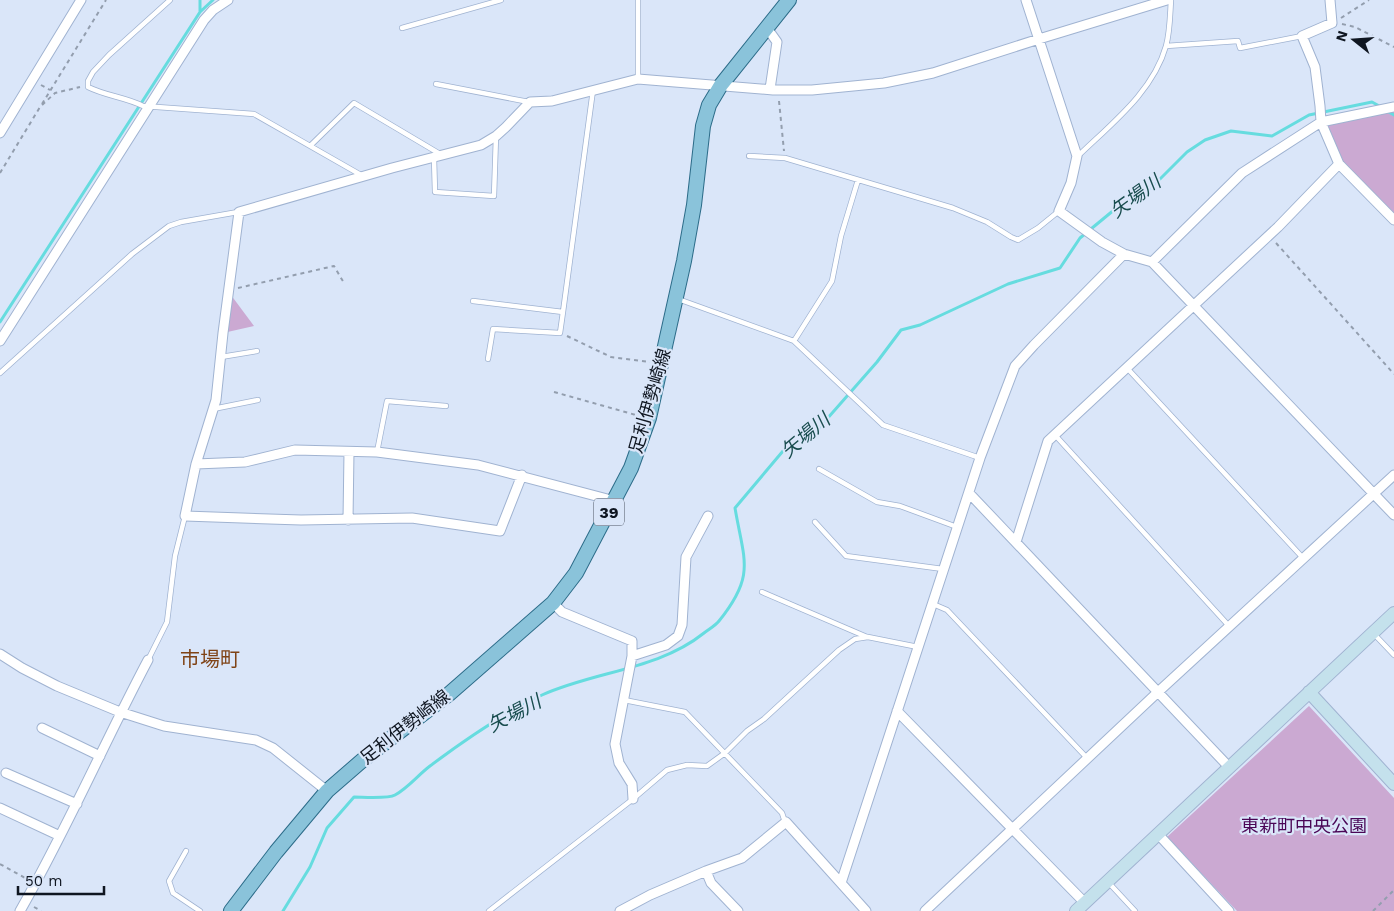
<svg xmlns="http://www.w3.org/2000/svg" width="1394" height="911" font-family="'Work Sans','Noto Sans JP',sans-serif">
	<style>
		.green { fill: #cba9d2 }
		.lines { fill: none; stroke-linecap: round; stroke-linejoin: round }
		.stream { stroke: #66dcdf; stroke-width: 3 }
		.lane-casing { stroke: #a0b3d1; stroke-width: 6 }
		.street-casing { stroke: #a0b3d1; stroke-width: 11 }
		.secondary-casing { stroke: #a0b3d1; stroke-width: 14 }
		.primary-casing { stroke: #2c6c89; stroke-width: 16 }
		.path { stroke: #939eae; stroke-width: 2; stroke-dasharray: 4 4; stroke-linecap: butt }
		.lane { stroke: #fff; stroke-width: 4.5 }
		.street { stroke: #fff; stroke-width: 9 }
		.secondary { stroke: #c4e1ec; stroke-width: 12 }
		.primary { stroke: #8ac3da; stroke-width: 14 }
		.labels { text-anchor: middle; stroke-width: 4.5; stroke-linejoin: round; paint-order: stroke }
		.shield { fill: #dae6f9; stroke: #4c5462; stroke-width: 1 }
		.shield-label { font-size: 16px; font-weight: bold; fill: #0f1621 }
		.street-label { font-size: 18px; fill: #0f1621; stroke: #dae6f9 }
		.park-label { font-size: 18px; fill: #4a0656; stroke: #dae6f9 }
		.water-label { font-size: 19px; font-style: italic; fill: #184c4e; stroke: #dae6f9 }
		.quarter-label { font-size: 20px; fill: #7f4316; stroke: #dae6f9 }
	</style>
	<rect width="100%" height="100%" fill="#dae6f9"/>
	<!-- green -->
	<path class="green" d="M1394,107V220L1339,164L1321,122Z
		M228,291L254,326L223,333Z
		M1309,706L1394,798V911H1237L1167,837Z"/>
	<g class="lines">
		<!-- stream -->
		<path class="stream" d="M200,11V0
			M1387,111L1394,115
			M0,322L200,12L213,0
			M283,911L310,867L327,828L354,797C363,797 388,799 395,795C408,788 418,775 430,766C466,739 502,714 542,695C595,671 658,670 704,633C709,629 715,626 719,621C756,575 744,561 735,508L783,451L819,428L877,362L901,330L920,325L1008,284L1060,268L1080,238L1120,205L1150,189L1187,152L1205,140L1231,131L1272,136L1309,115L1372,102L1381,107"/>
		<!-- lane casing -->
		<g class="lane-casing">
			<path id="lane" d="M170,0L109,55L93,72L88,81V87C106,96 125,97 143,106L254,114L361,175
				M402,28L501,0
				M1166,46L1238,41L1240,48L1302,36
				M638,79V0
				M436,84L529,102
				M310,146L354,103L440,154
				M749,156L785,158L953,208L987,222L1011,237L1018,240L1038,228L1059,211
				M1078,156C1111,124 1153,92 1166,46C1170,32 1170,15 1171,0
				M434,158L435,192L494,196L496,136
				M678,299L794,341L883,425L980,458
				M473,301L563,312L593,90
				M794,341L832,281L841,236L858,180
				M221,357L257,351
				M488,359L493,329L560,333L563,312
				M1127,368L1303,558
				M0,373L132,254L169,226L181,222L238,212
				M213,409L258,400
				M1055,435L1229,626
				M377,452L387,401L446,406
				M819,469L877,502L900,506L957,527
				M815,522L846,556L943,569
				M762,592L867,637
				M933,604L947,610L1087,758
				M1374,634L1394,655
				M148,660L167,622L175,556L185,516
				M624,700L685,712L782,813L785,822
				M186,851L169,881L173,893L200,911
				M1109,883L1135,911
				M489,911L633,799L667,770L687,765L707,766L725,753L747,731L764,719L839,650L855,639L868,637L918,647"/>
		</g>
		<!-- street casing -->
		<g class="street-casing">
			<path id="street" d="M1026,0L1077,156L1071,183L1059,211L1102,242L1124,254L1152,262L1394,515
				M1330,0L1332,23L1302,36L1315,67L1320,106L1321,122L1339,164L1394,220
				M767,28L777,42L770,89
				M0,133L81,0
				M1152,262L1242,173L1321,122L1394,107
				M0,341L204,20L213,10L228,0
				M196,464L245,462L295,450L377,452L478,465L615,501
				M522,475L500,531L412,518L301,520L185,516L196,464L216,400L223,333L239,212L392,168L481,145L496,136L506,127L530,102L552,101L638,79L773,90H812L884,83L933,73L1039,39L1167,0
				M969,493L1229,767
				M348,520L349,452
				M1016,542L1048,441L1278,227L1339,164
				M553,603L562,612L632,641V656L615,744L619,763L632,784L633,799
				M0,654L22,668L57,686L120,712L164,726L256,740L273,748L327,791
				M632,656L666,645L678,636L682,625L686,557L708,516
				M897,711L1085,903
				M42,728L100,756
				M6,773L77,804
				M0,808L60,836
				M1158,834L1229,911
				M706,871L711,883L738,911
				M841,883L980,458L1015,366L1034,345L1124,254
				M20,911C67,829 104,743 148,660
				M620,911L650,895L706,871L742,858L786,822L866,911
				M925,911L1158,692L1394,475"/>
		</g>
		<!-- secondary casing -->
		<g class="secondary-casing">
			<path id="secondary" d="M1309,692L1394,784
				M1076,911L1394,613"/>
		</g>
		<!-- primary casing -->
		<g class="primary-casing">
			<path id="primary" d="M231,911L276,852L327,791L365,758L449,694L553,603L576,573L631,468L649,418L684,261L694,205L703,126L709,105L721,85L789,0"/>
		</g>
		<!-- path -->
		<path class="path" d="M1341,18L1369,0
			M1342,24L1355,27L1394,47
			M41,85L50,90
			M779,101L784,151
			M42,104L106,0
			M0,173L40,107L55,93L80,87
			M1276,243L1394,374
			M238,288L334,266L344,283
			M567,336L611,357L650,362
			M554,392L636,415
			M0,864L27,879
			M34,907L41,911
			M1373,911L1394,890"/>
		<!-- lane -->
		<use href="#lane" class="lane"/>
		<!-- street -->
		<use href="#street" class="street"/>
		<!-- secondary -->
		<use href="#secondary" class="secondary"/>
		<!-- primary -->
		<use href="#primary" class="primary"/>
	</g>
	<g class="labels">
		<!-- shield labels -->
		<rect class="shield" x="594" y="498.5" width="30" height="27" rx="4"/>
		<g class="shield-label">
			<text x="609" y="518">39</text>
		</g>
		<!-- street labels -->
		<g class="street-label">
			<text transform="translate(650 401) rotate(-74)" y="6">足利伊勢崎線</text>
			<text transform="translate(405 727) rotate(-38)" y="6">足利伊勢崎線</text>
		</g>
		<!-- park labels -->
		<g class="park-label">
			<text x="1304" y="832">東新町中央公園</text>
		</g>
		<!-- water labels -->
		<g class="water-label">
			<text transform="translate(1135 196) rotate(-36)" y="7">矢場川</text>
			<text transform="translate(805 435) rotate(-40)" y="7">矢場川</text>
			<text transform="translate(514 713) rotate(-28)" y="7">矢場川</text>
		</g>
		<!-- quarter labels -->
		<g class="quarter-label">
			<text x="210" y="666">市場町</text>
		</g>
	</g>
	<!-- north arrow -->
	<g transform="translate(1354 40) rotate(287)" stroke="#dae6f9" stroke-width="4" paint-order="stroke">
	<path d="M0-4L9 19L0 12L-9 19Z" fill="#0f1621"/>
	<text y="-8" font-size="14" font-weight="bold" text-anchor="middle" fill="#0f1621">N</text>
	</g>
	<!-- scale -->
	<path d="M18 886v8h86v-8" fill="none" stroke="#0f1621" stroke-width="2.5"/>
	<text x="25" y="886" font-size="15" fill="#0f1621" stroke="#dae6f9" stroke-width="4" paint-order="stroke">50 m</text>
</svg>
